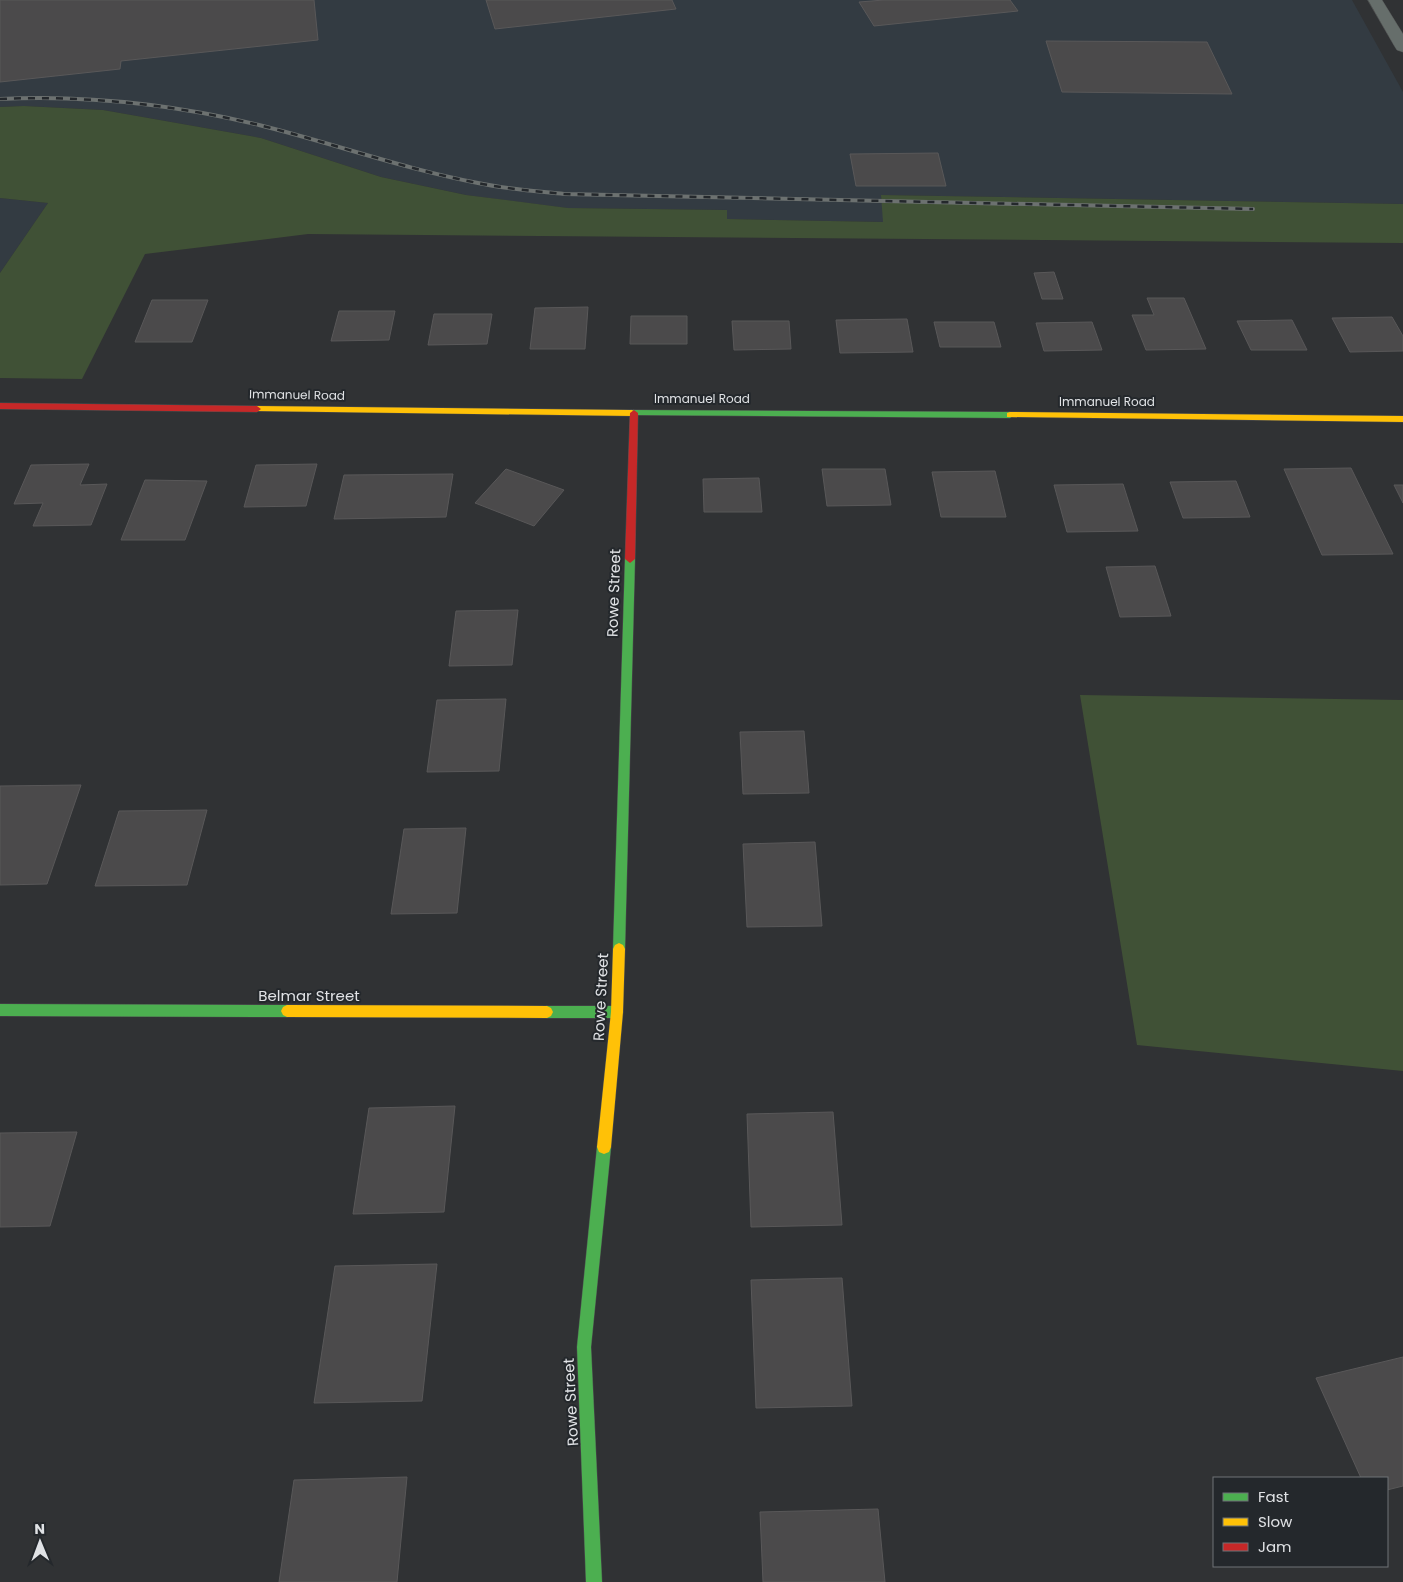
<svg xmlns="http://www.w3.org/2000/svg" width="1403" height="1582" font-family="Poppins,sans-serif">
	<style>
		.built { fill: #333b42 }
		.green { fill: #405136 }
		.building { fill: #4b4a4b; stroke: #595859 }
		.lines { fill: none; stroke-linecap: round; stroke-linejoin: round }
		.street-casing { stroke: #4d4e4f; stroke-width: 1 }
		.fast-casing { stroke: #4d4e4f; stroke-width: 1 }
		.slow-casing { stroke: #4d4e4f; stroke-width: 1 }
		.jam-casing { stroke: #4d4e4f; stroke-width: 1 }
		.street { fill: #666e6b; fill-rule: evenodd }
		.fast { fill: #4caf50; fill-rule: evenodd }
		.slow { fill: #ffc107; fill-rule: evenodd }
		.jam { fill: #c62828; fill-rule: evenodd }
		.rail-casing { stroke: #6c7170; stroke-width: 4 }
		.rail { stroke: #24282c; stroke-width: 2.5; stroke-dasharray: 7; stroke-linecap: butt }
		.labels { text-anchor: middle; stroke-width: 4; stroke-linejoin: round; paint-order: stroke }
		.far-street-label { font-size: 12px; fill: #e0e2e5; stroke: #24282c }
		.street-label { font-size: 15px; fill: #e0e2e5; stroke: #24282c }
	</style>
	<rect width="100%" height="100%" fill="#303234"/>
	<!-- built -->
	<path class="built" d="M0,0H1352L1403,92V204L881,195L884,222L727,219V210L567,208L466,195L381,177L261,138L103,110L24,106L0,107Z
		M0,198L48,203L0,273Z"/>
	<!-- green -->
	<path class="green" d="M24,106L103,110L261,138L381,177L466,195L568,208L727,210V219L883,222L881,195L1403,204V243L308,234L145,254L82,379L0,378V273L48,203L0,198V107Z
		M1080,695L1403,700V1071L1137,1045Z"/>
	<!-- building -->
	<path class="building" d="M0,0H314L318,40L121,61L120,69L0,82Z
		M486,0H672L676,9L495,29Z
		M884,0H1010L1018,11L874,26L859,2Z
		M1046,41L1207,42L1232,94L1062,92Z
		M938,153L946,186H856L850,154Z
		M1054,272L1063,299H1042L1034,273Z
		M1147,298H1184L1206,349L1146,350L1132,315H1154Z
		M152,300H208L192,342H135Z
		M588,307L585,349H530L535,308Z
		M339,311H395L389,340L331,341Z
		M434,314H492L487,344L428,345Z
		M631,316H687V344H630Z
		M1392,317L1403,336V351L1350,352L1332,318Z
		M907,319L913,352L840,353L836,320Z
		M1292,320L1307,350H1251L1237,321Z
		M732,321H789L791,349L734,350Z
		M934,322H994L1001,347H940Z
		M1092,322L1102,350L1044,351L1036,323Z
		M89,464L80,485L107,484L91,525L33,526L43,503L14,504L31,465Z
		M317,464L306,506L244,507L256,465Z
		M1351,468L1393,554L1322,555L1284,469Z
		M506,469L564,490L534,526L475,503Z
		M822,469H885L891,505L827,506Z
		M995,471L1006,517H941L932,472Z
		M453,474L446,517L334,519L344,475Z
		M759,478L762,512H704L703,479Z
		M145,480L207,481L185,540H121Z
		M1236,481L1250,517L1183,518L1170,482Z
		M1123,484L1138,531L1067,532L1054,485Z
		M1394,485H1403V503Z
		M1155,566L1171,616L1120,617L1106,567Z
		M518,610L512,665L449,666L456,611Z
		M506,699L499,771L427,772L437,700Z
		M804,731L809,793L743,794L740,732Z
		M81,785L47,884L0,885V786Z
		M207,810L187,885L95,886L119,811Z
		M466,828L457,913L391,914L404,829Z
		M815,842L822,926L747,927L743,844Z
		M455,1106L444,1212L353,1214L369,1108Z
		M833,1112L842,1225L751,1227L747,1114Z
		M77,1132L50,1226L0,1227V1133Z
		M437,1264L422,1401L314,1403L335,1266Z
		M842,1278L852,1406L756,1408L751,1280Z
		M1403,1357V1486L1387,1490V1478H1361L1316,1378Z
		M407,1477L397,1582H279L294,1480Z
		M878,1509L885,1582H763L760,1512Z"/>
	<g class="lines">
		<!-- street casing -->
		<g class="street-casing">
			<path id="street" d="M1368,0H1382L1403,34V52L1397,50L1395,47Z"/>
		</g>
		<!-- fast casing -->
		<g class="fast-casing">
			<path id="fast" d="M632,410L1010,412L1014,415L1010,418L629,415V411Z
				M630,555L635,559L625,949L623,953L619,955L615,953L613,949L625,559Z
				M0,1004L287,1005L291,1007L293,1011L291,1015L287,1017L0,1016Z
				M547,1006H617L621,1008L623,1012L621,1016L617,1018H547L543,1016L541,1012L543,1008Z
				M604,1140L609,1142L611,1147L591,1347L602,1582H586L577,1347L597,1147L599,1142Z"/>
		</g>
		<!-- slow casing -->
		<g class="slow-casing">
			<path id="slow" d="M257,406L632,410L636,413L632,416L254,411L253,409Z
				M1010,412L1403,416V422L1007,417V413Z
				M619,943L623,945L625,949L623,1012L611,1147L609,1152L604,1154L599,1152L597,1147L611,1012L613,949L615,945Z
				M287,1005L547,1006L551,1008L553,1012L551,1016L547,1018L287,1017L283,1015L281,1011L283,1007Z"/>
		</g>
		<!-- jam casing -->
		<g class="jam-casing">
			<path id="jam" d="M0,403L257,406L261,409L257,412L0,409Z
				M634,410L638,413L635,559L630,563L625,559L630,413Z"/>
		</g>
		<!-- street -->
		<use href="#street" class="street"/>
		<!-- fast -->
		<use href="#fast" class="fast"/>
		<!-- slow -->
		<use href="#slow" class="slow"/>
		<!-- jam -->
		<use href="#jam" class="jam"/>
		<!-- rail casing -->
		<g class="rail-casing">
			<path id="rail" d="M0,99C85,95 176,105 259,125C332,143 404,169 478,183C506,189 535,191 564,194L1253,209"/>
		</g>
		<!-- rail -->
		<use href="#rail" class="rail"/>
	</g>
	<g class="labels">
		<!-- far-street labels -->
		<g class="far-street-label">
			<text transform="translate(297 395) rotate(1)" y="4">Immanuel Road</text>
			<text x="702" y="403">Immanuel Road</text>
			<text x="1107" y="406">Immanuel Road</text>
		</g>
		<!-- street labels -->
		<g class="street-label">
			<text transform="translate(614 593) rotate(-88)" y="5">Rowe Street</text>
			<text x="309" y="1001">Belmar Street</text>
			<text transform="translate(601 997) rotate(-87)" y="5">Rowe Street</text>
			<text transform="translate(571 1402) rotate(-93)" y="5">Rowe Street</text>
		</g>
	</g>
	<!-- legend -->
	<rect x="1213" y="1477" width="175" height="90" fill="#24282c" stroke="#6f7276"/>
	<rect x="1223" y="1493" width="25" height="8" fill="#4caf50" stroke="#6f7276"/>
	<text x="1258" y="1502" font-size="15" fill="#e0e2e5">Fast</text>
	<rect x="1223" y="1518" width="25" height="8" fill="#ffc107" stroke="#6f7276"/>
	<text x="1258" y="1527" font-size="15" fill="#e0e2e5">Slow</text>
	<rect x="1223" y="1543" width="25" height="8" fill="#c62828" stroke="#6f7276"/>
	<text x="1258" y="1552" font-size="15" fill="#e0e2e5">Jam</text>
	<!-- north arrow -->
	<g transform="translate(40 1542) rotate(359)" stroke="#24282c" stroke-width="4" paint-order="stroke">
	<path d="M0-4L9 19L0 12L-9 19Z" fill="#e0e2e5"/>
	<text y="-8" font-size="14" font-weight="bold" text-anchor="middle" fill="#e0e2e5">N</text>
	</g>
</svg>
